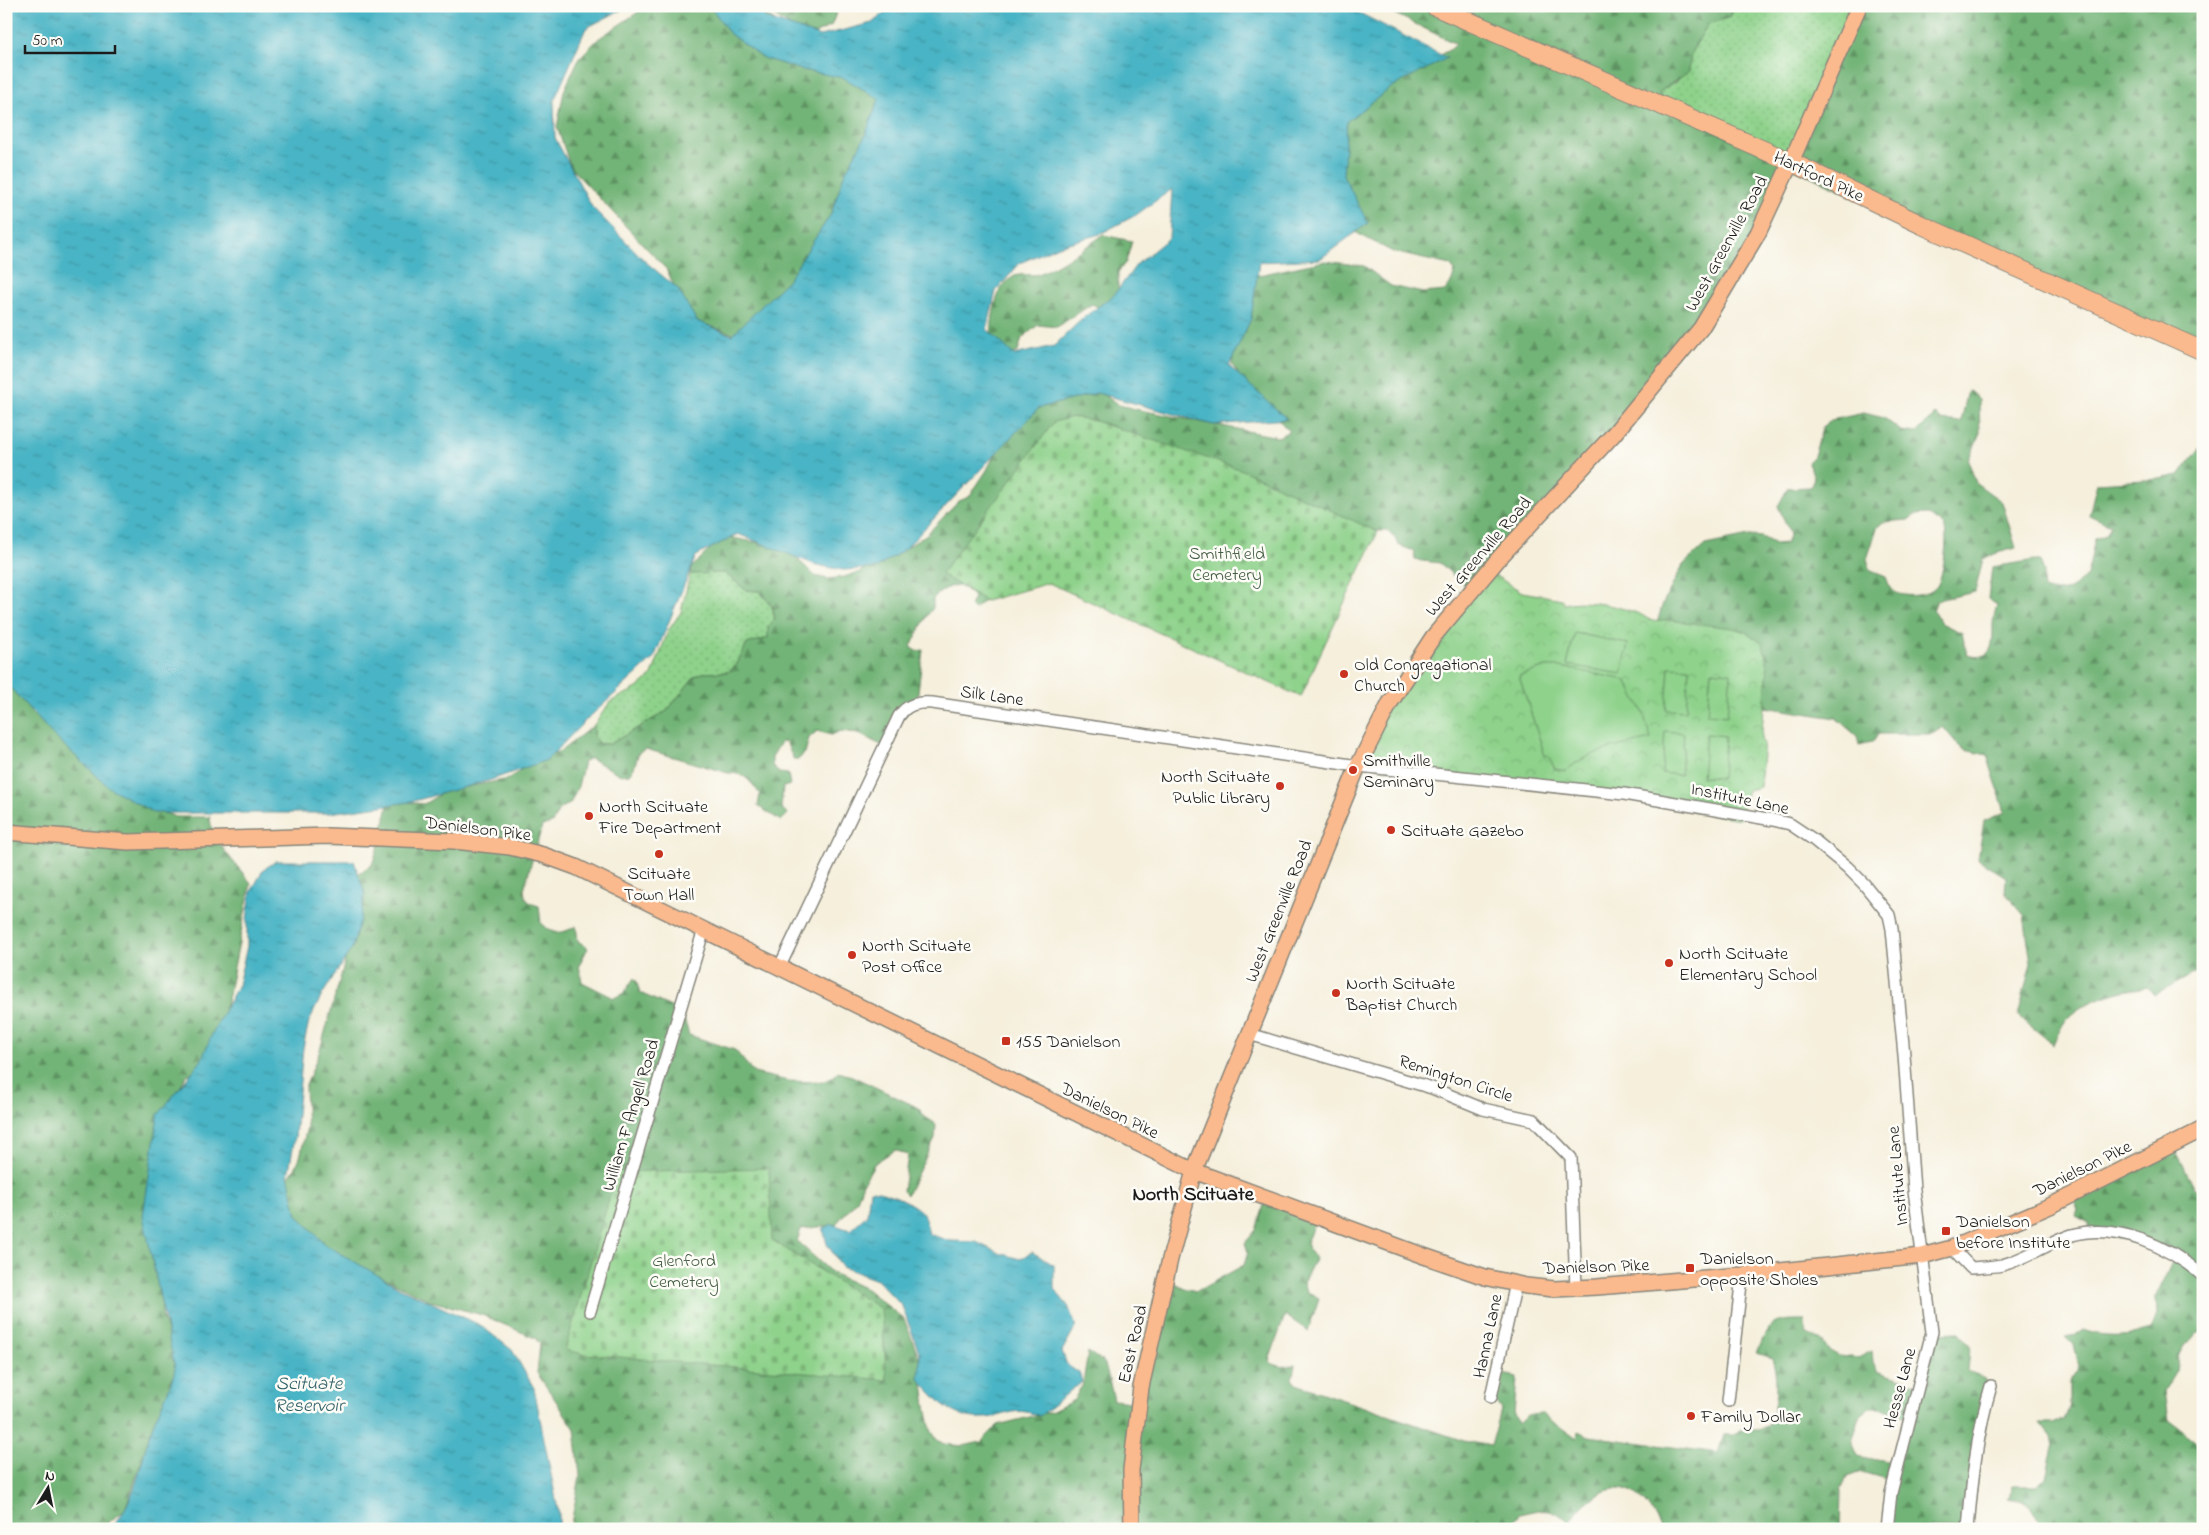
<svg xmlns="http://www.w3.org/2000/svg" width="2209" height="1535" font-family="'Indie Flower',sans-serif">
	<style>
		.grass { fill: url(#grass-dots); stroke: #557754 }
		.forest { fill: url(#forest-firs); stroke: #47684a; fill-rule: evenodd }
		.cemetery { fill: url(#cemetery-stones); stroke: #557754 }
		.park { fill: url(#park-crowns); stroke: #557754 }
		.pitch { fill: #8ed28b; stroke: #557754 }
		.water { fill: url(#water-ripples); stroke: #326870; fill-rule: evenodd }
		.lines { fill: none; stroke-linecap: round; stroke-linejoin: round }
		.minor-casing { stroke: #88867c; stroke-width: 14 }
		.major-casing { stroke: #88867c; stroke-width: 18 }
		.highway-casing { stroke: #88867c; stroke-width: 20 }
		.minor { stroke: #fff; stroke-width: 11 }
		.major { stroke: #fbba8d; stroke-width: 15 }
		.highway { stroke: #fbba8d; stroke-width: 18 }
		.poi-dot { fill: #c8321e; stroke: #fdfcf7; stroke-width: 2 }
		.labels { text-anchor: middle; stroke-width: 5; stroke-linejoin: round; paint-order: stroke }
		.street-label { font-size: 18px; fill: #1c1c1c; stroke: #fdfcf7 }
		.park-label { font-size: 18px; fill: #445c43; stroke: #fdfcf7 }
		.poi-label { font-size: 18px; fill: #1c1c1c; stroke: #fdfcf7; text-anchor: start }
		.water-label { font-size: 19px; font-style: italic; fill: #306068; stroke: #fdfcf7 }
		.quarter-label { font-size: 20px; font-weight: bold; fill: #1c1c1c; stroke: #fdfcf7 }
	</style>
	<defs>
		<pattern id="grass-dots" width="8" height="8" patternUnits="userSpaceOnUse" patternTransform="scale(1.25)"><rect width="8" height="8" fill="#8ed28b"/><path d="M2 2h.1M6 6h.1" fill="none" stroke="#7ab477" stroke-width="1.8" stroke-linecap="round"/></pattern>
		<pattern id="forest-firs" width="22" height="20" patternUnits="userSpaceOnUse" patternTransform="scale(1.25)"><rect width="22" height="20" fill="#72b477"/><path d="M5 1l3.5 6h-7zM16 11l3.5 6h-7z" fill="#5d9261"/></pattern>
		<pattern id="cemetery-stones" width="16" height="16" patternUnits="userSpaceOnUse" patternTransform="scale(1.25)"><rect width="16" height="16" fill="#8ed28b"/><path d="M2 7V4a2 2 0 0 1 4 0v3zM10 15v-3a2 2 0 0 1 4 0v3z" fill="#7ab477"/></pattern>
		<pattern id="park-crowns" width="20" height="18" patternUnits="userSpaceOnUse" patternTransform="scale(1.25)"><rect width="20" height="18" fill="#8ed28b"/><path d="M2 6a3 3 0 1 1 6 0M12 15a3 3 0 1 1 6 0" fill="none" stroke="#7ab477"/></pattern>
		<pattern id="water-ripples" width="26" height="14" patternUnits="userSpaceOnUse" patternTransform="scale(1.25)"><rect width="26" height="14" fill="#48b4c5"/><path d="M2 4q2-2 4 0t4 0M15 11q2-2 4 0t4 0" fill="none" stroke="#3b929f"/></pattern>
	</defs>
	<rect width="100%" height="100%" fill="#fdfcf7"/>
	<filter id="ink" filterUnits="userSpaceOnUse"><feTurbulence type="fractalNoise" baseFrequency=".02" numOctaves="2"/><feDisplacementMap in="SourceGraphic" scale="10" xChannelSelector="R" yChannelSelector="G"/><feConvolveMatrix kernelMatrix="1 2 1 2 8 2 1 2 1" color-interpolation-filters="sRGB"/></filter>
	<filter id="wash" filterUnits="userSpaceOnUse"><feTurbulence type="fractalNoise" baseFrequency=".0096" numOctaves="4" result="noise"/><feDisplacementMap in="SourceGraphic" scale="20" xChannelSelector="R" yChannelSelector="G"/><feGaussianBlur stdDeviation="1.12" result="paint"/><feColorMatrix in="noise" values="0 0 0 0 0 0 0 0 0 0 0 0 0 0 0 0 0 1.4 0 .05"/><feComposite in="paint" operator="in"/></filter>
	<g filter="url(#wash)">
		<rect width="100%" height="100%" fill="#f5efdc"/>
		<!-- grass -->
		<path class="grass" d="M1734,6H1859L1788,165L1667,110L1659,93L1667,85L1677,82L1690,53L1708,24L1730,17Z
			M713,572L725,573L746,590L759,591C777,611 778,613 768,638L747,644L737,664L728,672L702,673L694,677L667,711L610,744H600L594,738V725L610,702L637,688L652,675L668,631L681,612L690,574Z"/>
		<!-- forest -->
		<path class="forest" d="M647,6H753L775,21L897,76L839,228L739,336L688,318L667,270L571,168L557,127L564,91L579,58L598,39Z
			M758,6H839L831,26L808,37Z
			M1379,6H1734L1730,17L1708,24L1691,53L1689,71C1679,80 1668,84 1659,93L1667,110L1788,165L1859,6H2203V356L1791,167L1705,322L1470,591L1440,563L1415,560L1414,551L1398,545L1395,538L1387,531C1370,532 1338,523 1328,508L1321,510L1106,424L1092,421L991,595L974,609L970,606L974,597C958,580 950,584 933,598V608C923,619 919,633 911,646L916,651L923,650L917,700L883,746L857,733L841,731L831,735L817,731L809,738L805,753L798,760H794L786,742H781L772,757V765L779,773L788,774L790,785L783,787L781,808L788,814L781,821L758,806L760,794C750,781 746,773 728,773L646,749L639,752L634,768L629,774L621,775L590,758L584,762L578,786L570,804L560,808L552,823L542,826L524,889C525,900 528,903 539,906L541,924C554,934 561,935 576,926L578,941L588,948L579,965L582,982L614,998L624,993L634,978L636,980L640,993L682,1012L689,1035L735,1050L754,1073L788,1081L822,1082L833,1077L838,1072L852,1076L919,1108L922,1115L936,1124L935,1138L907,1195L903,1191L908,1155L895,1150L875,1163L863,1183L857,1200L835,1225L801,1229L797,1241L832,1273L866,1289L904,1319L919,1357L927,1412L931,1430L937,1440L944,1444L963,1446L981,1442L998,1425L1053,1411L1074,1400L1083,1383L1088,1352L1102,1361L1106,1368L1114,1400L1138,1403L1167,1280L1187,1289L1197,1291L1244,1265L1248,1252L1245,1243L1256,1230L1266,1199L1316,1218L1306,1244L1315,1259L1303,1283L1307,1293L1319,1298L1308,1331L1285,1315L1269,1361C1277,1368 1284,1367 1295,1365L1292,1379L1296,1384L1464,1441L1491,1446L1501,1410L1492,1396L1498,1373L1517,1377L1514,1414L1518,1424L1527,1415L1542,1414L1577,1439L1578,1431L1589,1436L1718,1453L1724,1435H1734L1739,1430H1758L1769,1425C1776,1404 1779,1379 1772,1358L1757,1353C1770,1322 1770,1320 1804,1320L1807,1334L1821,1340L1830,1351L1839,1356L1858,1358L1872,1351L1873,1363L1877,1371L1917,1384L1933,1333L1960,1332L1970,1346L1968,1372L1985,1379L1991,1387L1969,1529H1888L1893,1482L1858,1472L1847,1476L1841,1490L1840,1529H1662C1654,1514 1642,1494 1625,1490C1603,1484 1580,1505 1571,1522C1546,1506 1548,1508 1519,1514L1509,1529H707L705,1525L685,1529H570L580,1476L575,1429L537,1373L540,1344L535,1338L482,1315L431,1301L390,1281L374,1276L322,1248L276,1192L281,1183L294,1171L300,1157L307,1127L305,1088L319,1053L344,965L357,905L355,876L372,865L380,842L389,800L424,804L445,791L509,779L522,769L562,750L594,725V738L600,744H610L667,711L694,677L702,673L728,672L737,664L747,644L768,638V626L775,619L772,605L759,591L746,590L725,573L690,574L692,567L717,542L728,537L786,548L815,576L828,579L844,577L860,572L873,563L897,554L927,534L959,501L969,497L987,470L1006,431L1042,405L1098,391L1119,405L1140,410L1278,437L1289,431L1247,386L1232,365L1234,347L1233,276L1259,275L1325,261L1364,266L1391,286L1423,293L1445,291L1452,281L1455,271L1450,265L1393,252L1351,230L1310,135L1432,59L1451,49L1456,44ZM1869,1408H1882L1910,1418L1896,1464L1858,1456L1852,1442L1860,1416Z
			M1103,235L1132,241L1126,262L1118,272V288L1123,295L1106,311L1092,304L1057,327L1038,325L1022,338L1018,352L1008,356L990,349C992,327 991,287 1015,276C1023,273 1033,277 1041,273C1063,263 1083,249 1103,235Z
			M1968,390L1979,399L1980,435L1968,460L1976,483L2002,502L2016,548L1997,553L1983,559L1975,592L1937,600L1933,610L1941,623L1962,633L1967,655C1993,662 1993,645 1993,625C1993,619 1995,612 1997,605L1988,599L1992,567L2035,560L2040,561L2044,571L2043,589C2065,596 2070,589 2087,576L2095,539L2106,535L2111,525L2089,515L2097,483L2160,479L2179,475L2203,445V969L2155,995L2148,987C2122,990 2084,999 2066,1020C2061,1027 2057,1036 2053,1044L2018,1016L2031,963L2024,915L2005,893L2006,877L1978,859L1984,821L2005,812L1987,755L1965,750L1959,746L1943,727L1932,734H1878L1872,742L1859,745L1857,736L1836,718L1764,707L1657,623L1663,603L1683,565L1705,545L1749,536L1762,537L1775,544L1786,543L1790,533L1778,506L1788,488L1811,487L1814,477L1808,462L1814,456L1823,426L1831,420L1864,413L1884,418L1901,431L1916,433L1936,414L1941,420L1961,422ZM1927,514C1932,518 1939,521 1943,525C1950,533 1943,577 1937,586C1929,597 1903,598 1893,591C1889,588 1888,581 1886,577L1871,571L1867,559L1877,528L1883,522L1908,520L1915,515Z
			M6,678L26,699L31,713L71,747L147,807L176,817H210C210,839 238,866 251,883L223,1022L203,1065L186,1076L177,1093L161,1285L162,1316L182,1377L168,1430L142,1460L125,1510L100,1529H6Z
			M2175,1149L2195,1188L2203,1193V1331L2197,1332L2184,1346L2178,1356L2176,1371L2164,1391L2168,1420L2203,1446V1529H2057L2040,1525C2032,1503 2031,1503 2008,1499L2011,1496L2012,1486H2037L2046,1477L2053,1447L2051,1437L2040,1423H2054L2065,1418L2070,1405V1381L2079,1367L2074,1344L2066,1336L2077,1334L2083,1330C2105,1338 2128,1336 2151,1330L2157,1315L2156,1297L2175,1257L2174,1255L2089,1229V1223L2076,1216L2078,1210L2074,1201Z"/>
		<!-- cemetery -->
		<path class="cemetery" d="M1073,417L1095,421L1242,470L1378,532C1352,587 1325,641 1301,697L1049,583L986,601L941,574L1054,422Z
			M769,1168L772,1240L881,1309L887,1380L584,1354L565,1350L617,1172Z"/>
		<!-- park -->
		<path class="park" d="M1489,572L1522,592L1562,599L1564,604C1585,599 1613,605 1634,612C1649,616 1648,625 1667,620L1733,628L1746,632L1763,644L1768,666L1761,740L1764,743L1760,787L1748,790L1740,819L1602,795L1384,769L1362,759L1392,699Z"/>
		<!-- pitch -->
		<path class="pitch" d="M1575,633L1628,644L1622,674L1567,665Z
			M1546,667H1561L1626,680L1643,712L1651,739C1623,746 1588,750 1566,771L1555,769L1548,755L1545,756L1519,676Z
			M1669,667L1689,668L1686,711L1666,710Z
			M1711,671L1731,673L1727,716L1707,714Z
			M1665,731L1684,733L1681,775L1662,773Z
			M1706,734L1725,736L1722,778L1702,777Z"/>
		<!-- water -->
		<path class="water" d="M6,6H643L623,9L586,28L554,101L555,138L592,207L647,263L677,288L697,321L732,335L788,280L831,214L844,175L864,138L879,99L844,78L802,70L763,58L730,34L710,6H763L765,18L820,36L872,23L893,6H1346L1447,58L1392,87L1347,121L1343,175L1368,223L1320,259L1259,262L1251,319L1229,366L1287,419L1213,425L1097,393L1039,408L906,548L877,568L843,570L816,565L738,534L696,556L654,658L584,722L547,760L491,780L410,802L329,813H154L110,788L51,733L6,683ZM1172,189L1169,238L1137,264L1114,295L1083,318L1054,346L1014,355L987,329L996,291L1020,263L1058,246L1100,234L1136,215Z
			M276,861H354L365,894L360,921L352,948L322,995L309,1021L303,1048L295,1137L288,1175L297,1215L326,1245L400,1288L480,1325L512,1350L534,1388L559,1515V1529H110C135,1504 140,1465 150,1433C157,1411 171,1391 175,1368L143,1216L158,1115L201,1061L212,1034L238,985L247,946V919L251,892L263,870Z
			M870,1190C884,1190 915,1203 923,1214C926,1219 927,1228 929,1234L950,1241L976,1242L999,1253L1020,1259L1032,1252L1054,1265V1289L1068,1306L1076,1326L1062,1351L1067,1365L1079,1373L1082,1381L1040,1416C1011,1405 1009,1417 983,1418C953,1420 936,1399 919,1379L920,1354L902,1306L877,1280L842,1267L827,1244L823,1229L832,1224L850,1230L867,1215Z"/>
	</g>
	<g filter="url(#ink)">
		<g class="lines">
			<!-- minor casing -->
			<g class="minor-casing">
				<path id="minor" d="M780,966L899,716C907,704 918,702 932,703L1358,766L1624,794L1773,820L1790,824L1814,840L1847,867L1864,884L1889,915L1892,929L1904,1055L1914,1190L1932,1332L1891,1493L1887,1529
					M1249,1034L1432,1088L1483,1109L1534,1120L1571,1158L1576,1288
					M1952,1248L1971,1268C1981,1267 1992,1267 2002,1265C2026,1259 2048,1243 2072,1235C2116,1222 2170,1247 2203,1276
					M590,1311L704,929
					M1491,1397L1516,1283
					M1728,1401L1742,1275
					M1968,1529C1972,1480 1977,1433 1991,1386"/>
			</g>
			<!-- major casing -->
			<g class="major-casing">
				<path id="major" d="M6,832L128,842L328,836L454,841L510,847L543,855L576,867L1194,1171L1424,1256L1485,1277L1526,1286L1554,1289L1597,1287L1742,1275L1922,1256L1952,1248L2052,1205L2203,1129
					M1132,1529L1131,1470L1141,1387L1170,1259L1194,1171L1358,766L1390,703L1433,637L1500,557L1612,436L1701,328L1758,233L1791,162L1859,6"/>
			</g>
			<!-- highway casing -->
			<g class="highway-casing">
				<path id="highway" d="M1434,6L1791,162L1922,225L2203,351"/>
			</g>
			<!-- minor -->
			<use href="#minor" class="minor"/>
			<!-- major -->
			<use href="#major" class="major"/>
			<!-- highway -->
			<use href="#highway" class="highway"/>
		</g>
	</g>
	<!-- markers -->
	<g class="poi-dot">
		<circle cx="1344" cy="674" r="5"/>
		<circle cx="1353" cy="770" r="5"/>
		<circle cx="1280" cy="786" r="5"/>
		<circle cx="589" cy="816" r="5"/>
		<circle cx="1391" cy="830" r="5"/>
		<circle cx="659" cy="854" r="5"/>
		<circle cx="852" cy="955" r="5"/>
		<circle cx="1669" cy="963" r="5"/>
		<circle cx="1336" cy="993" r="5"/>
		<rect x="1001" y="1036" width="10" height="10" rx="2.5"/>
		<rect x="1941" y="1226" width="10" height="10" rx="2.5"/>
		<rect x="1685" y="1263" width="10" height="10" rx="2.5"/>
		<circle cx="1691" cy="1416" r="5"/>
	</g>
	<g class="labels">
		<!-- street labels -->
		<g class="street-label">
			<text transform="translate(1819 176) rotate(25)" y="6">Hartford Pike</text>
			<text transform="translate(1726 243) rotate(-61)" y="6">West Greenville Road</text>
			<text transform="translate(1478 556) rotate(-49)" y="6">West Greenville Road</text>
			<text transform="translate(992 695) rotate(8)" y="6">Silk Lane</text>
			<text transform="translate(1740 798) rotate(12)" y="6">Institute Lane</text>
			<text transform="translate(478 828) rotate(7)" y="6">Danielson Pike</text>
			<text transform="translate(1278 911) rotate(-68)" y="6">West Greenville Road</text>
			<text transform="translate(1456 1078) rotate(18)" y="6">Remington Circle</text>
			<text transform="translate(1110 1110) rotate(26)" y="6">Danielson Pike</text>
			<text transform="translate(630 1115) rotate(-73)" y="6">William F Angell Road</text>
			<text transform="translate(2082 1168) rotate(-26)" y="6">Danielson Pike</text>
			<text transform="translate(1897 1176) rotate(-95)" y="6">Institute Lane</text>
			<text transform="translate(1596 1266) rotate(-2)" y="6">Danielson Pike</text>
			<text transform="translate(1487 1336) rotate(-78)" y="6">Hanna Lane</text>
			<text transform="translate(1132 1344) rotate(-77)" y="6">East Road</text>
			<text transform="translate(1899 1388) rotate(-75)" y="6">Hesse Lane</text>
		</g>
		<!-- park labels -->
		<g class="park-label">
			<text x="1227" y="559">Smithfield<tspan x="1227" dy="21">Cemetery</tspan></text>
			<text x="684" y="1266">Glenford<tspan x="684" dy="21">Cemetery</tspan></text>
		</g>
		<!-- poi labels -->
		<g class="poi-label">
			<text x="1354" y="670">Old Congregational<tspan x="1354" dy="21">Church</tspan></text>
			<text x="1363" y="766">Smithville<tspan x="1363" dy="21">Seminary</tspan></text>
			<text x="1270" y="782" text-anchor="end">North Scituate<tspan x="1270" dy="21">Public Library</tspan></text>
			<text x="599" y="812">North Scituate<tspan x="599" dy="21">Fire Department</tspan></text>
			<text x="1401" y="836">Scituate Gazebo</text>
			<text x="659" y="879" text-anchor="middle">Scituate<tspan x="659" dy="21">Town Hall</tspan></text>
			<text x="862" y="951">North Scituate<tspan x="862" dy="21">Post Office</tspan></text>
			<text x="1679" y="959">North Scituate<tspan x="1679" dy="21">Elementary School</tspan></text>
			<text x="1346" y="989">North Scituate<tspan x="1346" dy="21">Baptist Church</tspan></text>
			<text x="1016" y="1047">155 Danielson</text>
			<text x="1956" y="1227">Danielson<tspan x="1956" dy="21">before Institute</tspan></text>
			<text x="1700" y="1264">Danielson<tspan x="1700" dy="21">opposite Sholes</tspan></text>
			<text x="1701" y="1422">Family Dollar</text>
		</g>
		<!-- water labels -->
		<g class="water-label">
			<text x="309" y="1389">Scituate<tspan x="309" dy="22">Reservoir</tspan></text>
		</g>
		<!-- quarter labels -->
		<g class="quarter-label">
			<text x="1193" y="1200">North Scituate</text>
		</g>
	</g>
	<!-- margin -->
	<rect width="2209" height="1535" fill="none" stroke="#fdfcf7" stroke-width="25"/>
	<!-- north arrow -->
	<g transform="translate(48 1488) rotate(10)" stroke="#fdfcf7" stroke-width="4" paint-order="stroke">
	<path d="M0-4L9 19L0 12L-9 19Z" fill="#1c1c1c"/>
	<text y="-8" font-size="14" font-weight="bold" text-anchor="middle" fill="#1c1c1c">N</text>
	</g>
	<!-- scale -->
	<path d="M25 45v8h90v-8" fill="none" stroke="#1c1c1c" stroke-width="2.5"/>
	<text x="32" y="45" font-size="15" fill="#1c1c1c" stroke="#fdfcf7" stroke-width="4" paint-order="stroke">50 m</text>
</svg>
